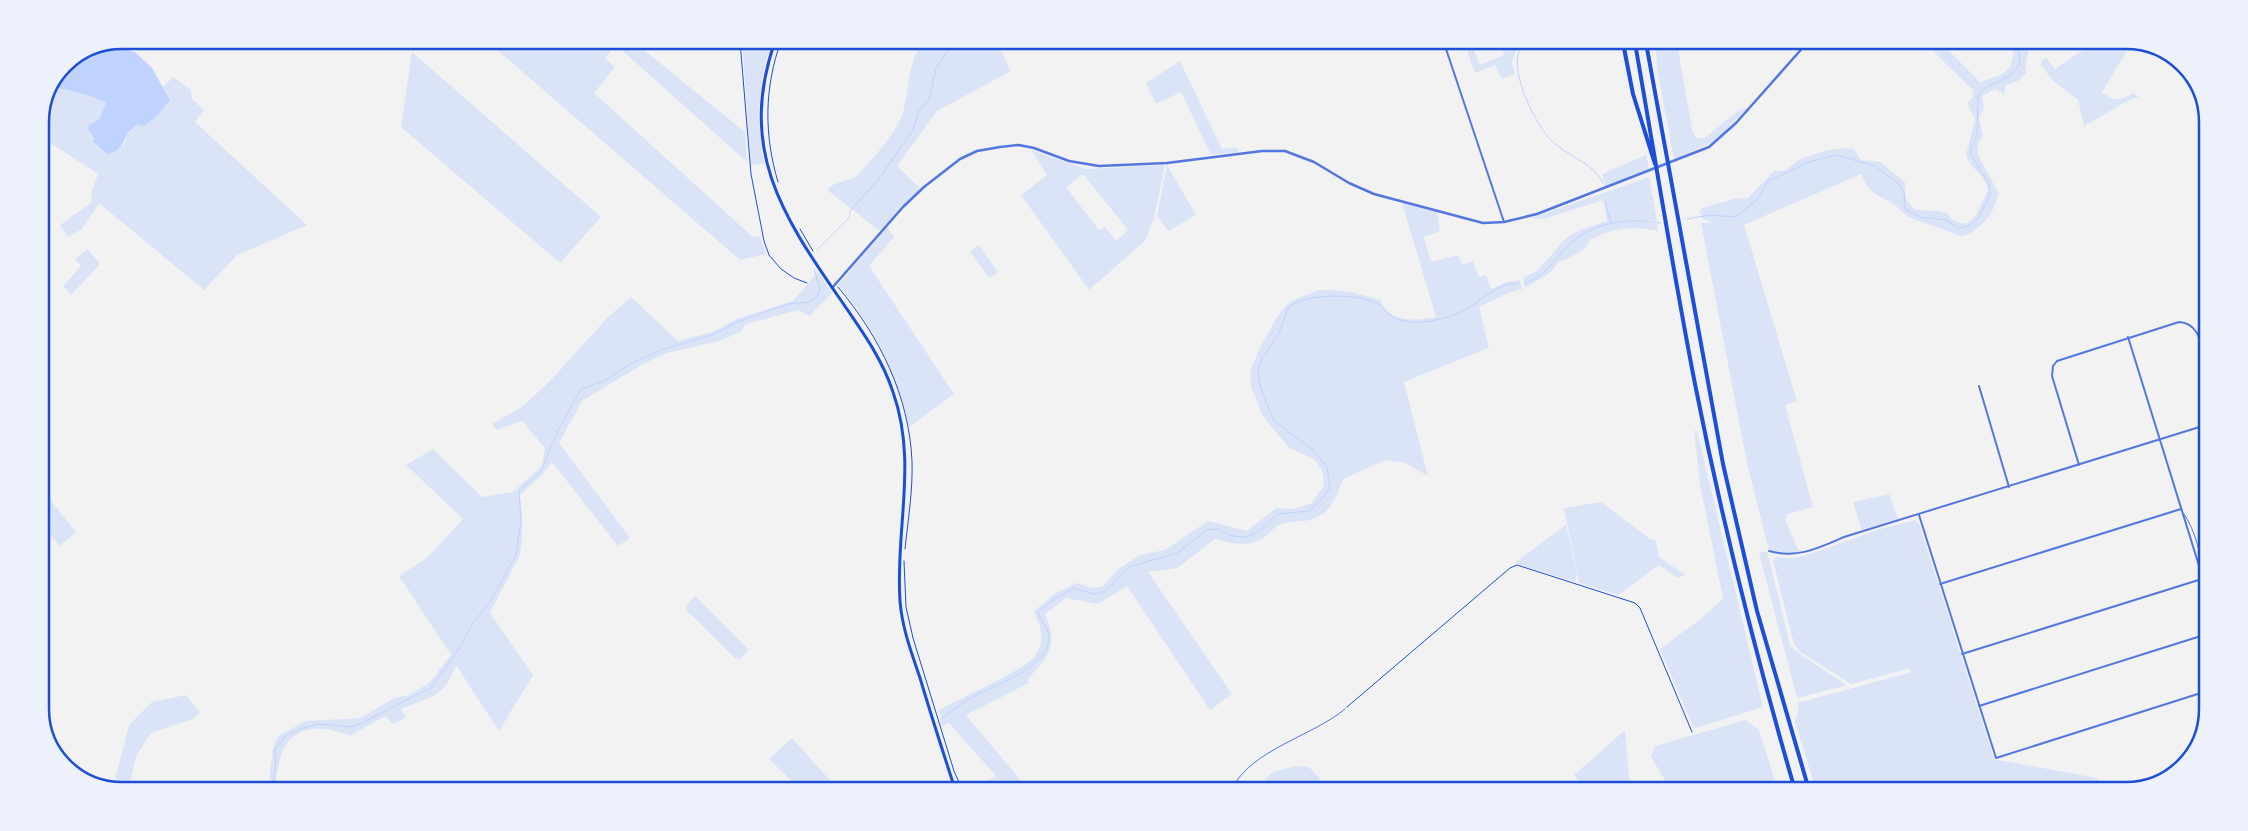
<svg xmlns="http://www.w3.org/2000/svg" width="2248" height="831" font-family="Raleway,sans-serif">
	<style>
		.green { fill: #dbe4f7; fill-rule: evenodd }
		.water { fill: #bfd3fe }
		.lines { fill: none; stroke-linecap: round; stroke-linejoin: round }
		.stream { stroke: #bfd3fe; stroke-width: 1 }
		.path { stroke: #1d4ed8; stroke-width: 1 }
		.service { stroke: #5277de; stroke-width: 1 }
		.minor { stroke: #5277de; stroke-width: 2 }
		.tertiary { stroke: #5277de; stroke-width: 2.5 }
		.secondary { stroke: #1d4ed8; stroke-width: 3 }
		.motorway { stroke: #1d4ed8; stroke-width: 4 }
		.rim { fill: none; stroke: #1d4ed8; stroke-width: 2.5 }
	</style>
	<rect width="100%" height="100%" fill="#f2f2f2"/>
	<!-- green -->
	<path class="green" d="M487,41H633L745,132L747,162L616,45L605,58L615,67L594,93L753,237L760,236L766,254L740,260Z
		M742,41H772C758,81 756,122 764,164L751,165Z
		M923,42H997L1011,71L937,111L897,166L920,188L880,231L827,190C834,181 848,182 858,175C874,156 895,136 903,112C910,88 907,63 923,42Z
		M1499,43H1514L1517,47L1512,62L1515,74L1502,79L1495,65L1475,73L1466,48H1473L1480,65L1504,55Z
		M1656,43H1677L1692,129L1696,138H1705L1739,110L1748,108L1715,141L1674,160L1657,69Z
		M1926,44H1942L1980,82C2005,73 2013,75 2014,44H2019L2029,52L2026,60V73L2018,81L2006,85L2004,94L1995,89L1982,96L1984,108L1979,118L1983,135L1978,144V155L1999,194L1991,214L1981,225L1970,234L1961,236L1908,217L1895,205L1874,193L1867,186L1861,174L1744,225L1797,401L1785,405L1813,507L1788,514L1785,520L1800,554L1787,555L1769,551L1747,463L1701,223H1713L1703,219L1700,212L1702,208L1734,199L1748,198L1774,171H1783L1790,167L1798,160L1824,151L1841,148L1854,149L1861,160L1880,162L1905,182L1906,199L1914,209C1924,212 1937,209 1946,213C1949,215 1951,219 1955,221C1975,232 1980,203 1988,191C1986,175 1970,169 1966,155L1975,119L1967,103L1973,97V90Z
		M2092,44H2131L2102,92C2114,102 2120,101 2133,93L2139,97L2129,100L2084,126L2078,100L2053,81L2041,65V61L2046,58L2055,69Z
		M412,52L601,217L560,263L401,127Z
		M1180,61L1222,149L1237,147L1239,152L1211,155L1181,92L1156,104L1146,83Z
		M173,77L191,90L192,99L204,110L195,122L307,225L237,255L204,290L99,203L82,229L68,237L60,225L92,202L91,194L98,174L40,136V117L53,88C64,88 98,97 106,103L99,119L89,125L94,144L107,154L124,144L127,135L139,123L144,125L167,93L162,88Z
		M1031,150L1086,169L1165,165L1154,218L1145,241L1089,290L1021,195L1047,175ZM1083,174L1128,230L1116,241L1105,227L1099,230L1066,187Z
		M1646,155L1649,169L1605,186L1602,174Z
		M1167,165L1196,215L1168,231L1157,215Z
		M1649,177L1657,221L1648,220L1646,222L1657,224L1658,231C1636,226 1613,227 1592,239C1588,241 1588,244 1585,248C1581,252 1564,261 1558,262L1551,272L1525,288L1523,278L1538,270L1566,238L1582,229L1607,221L1604,202L1600,201L1544,219L1531,218Z
		M1402,203L1437,212L1440,231L1424,237L1431,262L1458,255L1463,265L1473,261L1479,277L1486,275L1491,289L1507,282L1520,280L1522,289L1508,293L1479,307L1489,348L1404,382L1428,476L1405,463L1385,460L1343,479C1335,500 1330,517 1304,521C1297,522 1288,522 1281,524C1275,526 1271,532 1266,536C1251,548 1232,544 1215,539L1177,568L1148,572L1232,694L1210,710L1127,586L1098,604L1066,598L1045,614C1058,647 1050,654 1028,679L1029,683L966,715L1028,789H973L996,776L949,723L941,726L939,710C959,699 1023,671 1035,656C1045,642 1042,625 1033,612L1057,592L1077,583L1092,588L1103,586L1117,570L1140,555L1165,550L1208,521L1247,531L1276,508L1294,509L1312,503L1324,485L1323,472L1314,459L1289,448L1263,416L1251,387L1250,372L1260,347L1279,314L1291,301L1319,290H1332L1351,292L1381,300C1387,323 1418,321 1436,317Z
		M887,227L894,237L869,266L954,394L909,427C896,373 874,327 838,285Z
		M979,245L998,272L989,278L970,252Z
		M88,249L100,264L71,295L63,286L81,266L75,259Z
		M818,272L832,293L809,316L798,310L746,324L741,332L719,341L667,353L643,364L582,401L559,443L630,538L618,546L552,462L542,475L520,495C522,511 525,547 517,561C508,578 499,595 490,613L533,675L499,731L456,665L446,686L434,696L401,709L406,718L393,724L385,716L350,736C318,723 287,725 279,764C277,771 275,779 276,787H269L270,770L274,745L278,736L306,721L361,718L394,698L409,695L429,683L451,655L399,576L428,557L463,519L406,465L433,449L482,497L513,492L542,466L545,448L522,421L497,430L492,424L523,406L550,381L608,317L631,297L678,341L712,332L739,318L793,301Z
		M1694,431H1697L1763,707L1696,728L1693,726L1660,649L1698,621L1723,599L1700,484Z
		M40,487L76,532L60,546L40,523Z
		M1889,494L1899,521L1862,530L1853,502Z
		M1601,502L1650,539L1656,540L1659,557L1685,575L1678,578L1659,565L1618,595L1579,583L1564,508Z
		M1915,520L1919,524L1994,759L2097,778L2101,791L1816,790L1795,722L1799,708L1797,703L1912,672L1908,669L1851,684L1799,651L1794,644L1773,560L1775,557L1794,558L1807,555L1880,529Z
		M1566,525L1577,574L1575,582L1514,563Z
		M1767,551L1790,645L1798,653L1845,684L1844,686L1797,698L1759,553Z
		M695,596L749,650L740,659L735,658L686,610V606Z
		M186,695L200,712L193,719L151,733L136,756L129,787H113L129,725L152,702Z
		M1746,720L1759,730L1778,790H1671L1651,757L1655,746Z
		M1625,730L1630,790H1585L1574,775Z
		M792,738L837,788H799L769,759Z
		M1295,766L1309,767L1330,789H1255L1273,772Z"/>
	<!-- water -->
	<path class="water" d="M109,45L135,52L152,68L170,100L156,117L144,126L138,124C135,127 129,131 127,135C121,145 120,152 107,154L92,141L94,139L88,128L89,125L99,119L106,103C98,97 64,88 53,88L64,64Z"/>
	<g class="lines">
		<!-- stream -->
		<path class="stream" d="M1526,43C1501,57 1535,124 1550,139C1565,155 1594,163 1603,183
			M1605,202L1611,223
			M1687,219L1710,215L1735,217L1757,200L1768,181L1812,161L1837,155L1875,166L1899,184L1904,193L1905,209L1920,217L1946,220L1958,228L1969,226L1979,217L1990,195L1989,184L1971,155V149L1977,135L1978,95C1987,81 2013,82 2019,64C2021,58 2018,50 2018,44
			M817,250L849,218L850,211L878,180L913,130L919,111L929,100L936,68L954,42
			M1525,283C1545,277 1551,263 1565,249C1590,222 1626,217 1660,223
			M942,718C953,710 965,701 978,694C998,684 1051,666 1049,636C1048,628 1040,620 1038,612L1054,599L1074,588L1093,594L1100,593L1107,590L1129,567L1177,553L1207,530L1218,529L1232,536L1246,537L1261,530L1277,514L1309,511L1320,501L1330,488L1327,467L1313,450L1274,421L1260,386L1258,371L1260,362L1279,333L1288,308C1304,293 1357,293 1376,303C1387,308 1387,318 1404,321C1424,325 1450,318 1467,309C1483,299 1497,284 1518,283
			M273,787C273,776 278,760 274,750L286,736L300,729L319,724L350,727L362,723L432,687L460,647L473,623L490,602L516,555L521,520L519,491L541,471L557,432L581,389L604,381L632,363L661,350L715,334L737,322L788,304L809,302L817,297L820,289L814,269"/>
		<!-- path -->
		<path class="path" d="M740,41L751,174L764,241L769,255L781,269L794,278L807,283
			M778,182C764,135 764,88 781,41
			M800,229L813,251
			M838,287C880,337 909,396 912,461C913,490 908,520 905,549
			M904,561L906,607L913,638L954,771L962,789
			M1347,707L1510,568L1517,565L1635,603L1640,608L1692,732"/>
		<!-- service -->
		<path class="service" d="M2184,514C2195,530 2201,554 2203,574
			M1232,789C1250,750 1313,736 1345,709"/>
		<!-- minor -->
		<path class="minor" d="M1444,43L1504,222
			M2128,337L2205,585
			M1979,386L2009,487
			M2079,465L2052,376L2053,366L2057,361L2179,322C2199,323 2201,344 2206,361
			M1919,515L1996,758L2204,692
			M1769,551C1797,559 1819,548 1844,537L2206,425
			M1940,584L2181,509
			M1962,654L2205,578
			M1979,706L2204,635"/>
		<!-- tertiary -->
		<path class="tertiary" d="M832,288L903,207L924,187L960,159L977,151L1000,147L1019,145L1034,148L1069,161L1099,166L1167,163L1262,151H1285L1314,162L1349,183L1374,194L1483,223L1504,222L1537,214L1709,147L1736,123L1806,44"/>
		<!-- secondary -->
		<path class="secondary" d="M775,41C738,148 781,214 840,299C860,328 882,358 893,392C918,463 895,529 900,601C902,628 912,654 920,678C931,715 943,752 955,789"/>
		<!-- motorway -->
		<path class="motorway" d="M1623,43L1633,94L1655,164
			M1635,43C1655,157 1673,271 1695,384C1722,521 1756,656 1795,790
			M1646,43L1723,464L1757,611L1809,790"/>
	</g>
	<!-- crop -->
	<path d="M0 0H2248V831H0ZM122 49H2126A73 73 0 0 1 2199 122V709A73 73 0 0 1 2126 782H122A73 73 0 0 1 49 709V122A73 73 0 0 1 122 49Z" fill="#edf1fc" fill-rule="evenodd"/>
	<path class="rim" d="M122 49H2126A73 73 0 0 1 2199 122V709A73 73 0 0 1 2126 782H122A73 73 0 0 1 49 709V122A73 73 0 0 1 122 49Z"/>
</svg>
